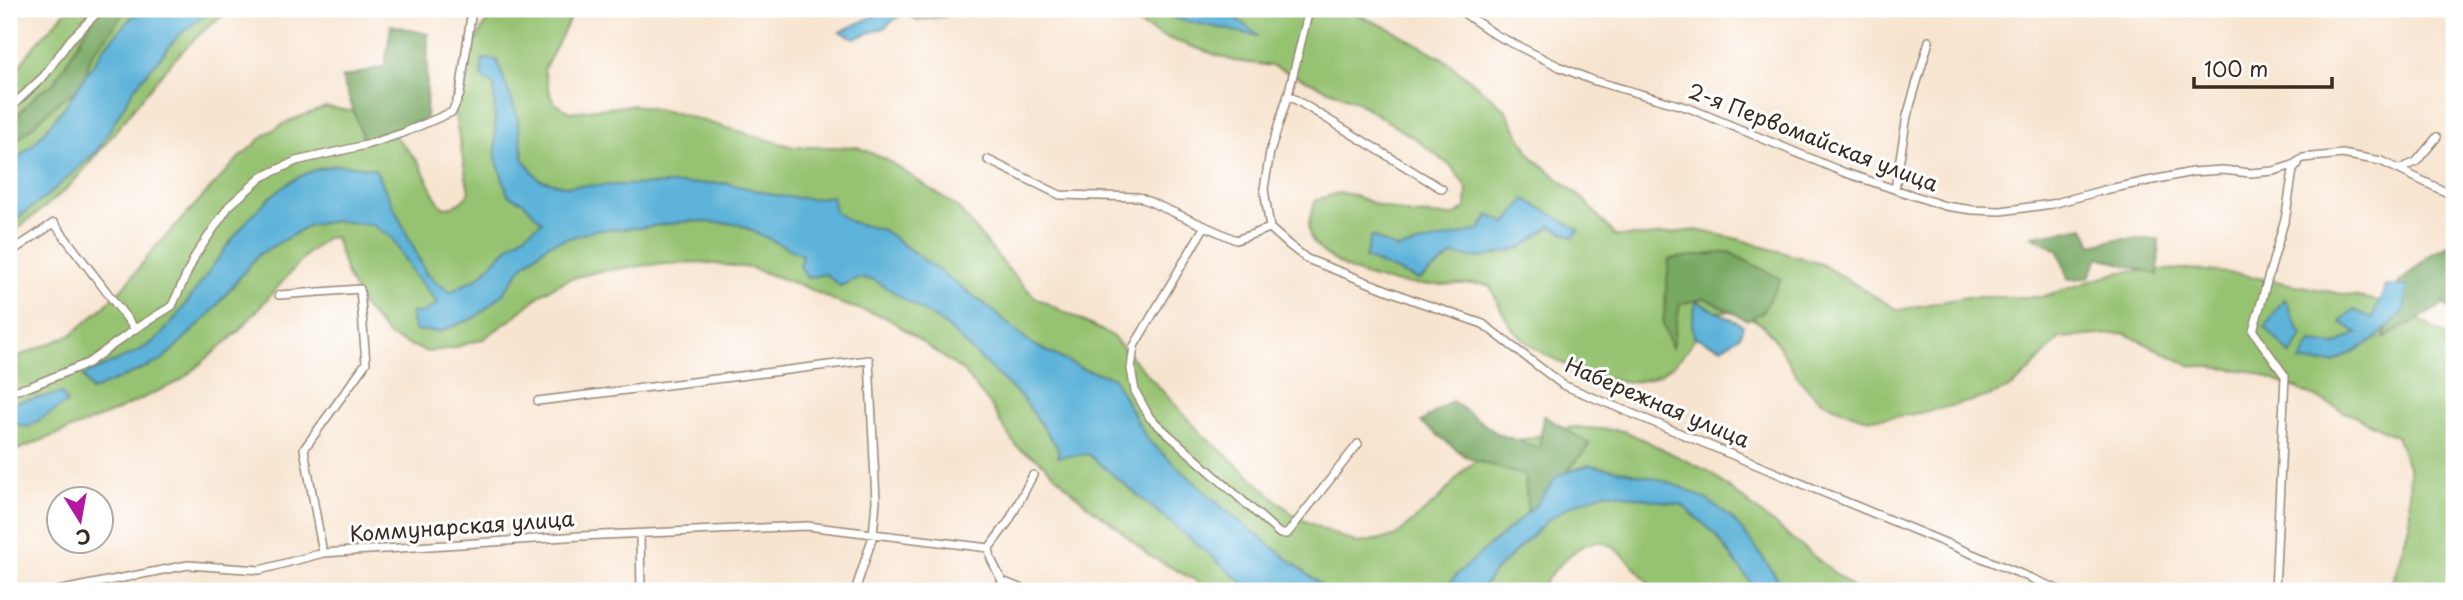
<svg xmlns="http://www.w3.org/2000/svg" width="2463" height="600" font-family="'Playpen Sans',sans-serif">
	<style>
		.green { fill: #96c372; stroke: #687648; stroke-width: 2 }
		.forest { fill: #78a964; stroke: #5a6a41; stroke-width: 2 }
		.water { fill: #5db3d9; stroke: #4c6e7c; stroke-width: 2 }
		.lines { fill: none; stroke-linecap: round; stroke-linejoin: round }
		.street-casing { stroke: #998776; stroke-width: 10 }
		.street { stroke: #fff; stroke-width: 7 }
		.labels { text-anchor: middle; stroke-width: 6; stroke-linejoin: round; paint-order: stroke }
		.street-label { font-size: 21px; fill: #3b2a1e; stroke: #fff }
	</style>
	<rect width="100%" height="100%" fill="#fff"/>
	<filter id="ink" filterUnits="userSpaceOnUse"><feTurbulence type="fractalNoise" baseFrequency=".0143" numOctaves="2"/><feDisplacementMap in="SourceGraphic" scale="14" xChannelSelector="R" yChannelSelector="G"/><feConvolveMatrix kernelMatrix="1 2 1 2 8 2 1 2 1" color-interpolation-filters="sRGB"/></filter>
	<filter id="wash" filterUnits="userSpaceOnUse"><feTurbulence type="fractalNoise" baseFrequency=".00686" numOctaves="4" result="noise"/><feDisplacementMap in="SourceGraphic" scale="28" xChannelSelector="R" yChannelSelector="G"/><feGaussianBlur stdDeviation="1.57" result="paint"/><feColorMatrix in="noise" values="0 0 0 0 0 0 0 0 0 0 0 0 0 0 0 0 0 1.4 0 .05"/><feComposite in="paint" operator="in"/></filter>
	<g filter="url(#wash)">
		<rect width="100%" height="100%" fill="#f7e4cf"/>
		<!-- green -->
		<path class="green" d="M68,9H232C170,50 130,118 81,173C61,197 32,216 9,236V80L35,45Z
			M493,9H575L544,70L551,97L556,104L570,112L634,105L676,113L793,147H857L887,160L957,207L1013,275L1036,298L1111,335L1201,433L1296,517L1336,535L1358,543L1394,537L1439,499L1466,468L1501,445L1573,427L1625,431L1708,471L1857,591H1656C1641,576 1625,552 1605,543C1582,533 1549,576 1538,591H1215L1148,555L1117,527L1088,506L1038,459L1018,448L1003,427L992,407L964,372L888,318L842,304L803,286L751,268L698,262L649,265L601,271L569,279L544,292L509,321L483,339L453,348L427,352L390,337L363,306L347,275L335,237L326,238L306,255L238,332L180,381L109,414L9,453V360L71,335L106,305L128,282L152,251L239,158L266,134L289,121L326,107L356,112L398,139L419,163L435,196L443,208C457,205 462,204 469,192L454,111V89L467,58Z
			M898,9H958L946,16L917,20Z
			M1112,9H1344L1390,29L1444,59L1505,109L1531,156L1584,200L1616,236H1647L1696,230L1738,239L1821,264L1898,310L1967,297H2041L2120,272L2187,269L2238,274L2394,304L2454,341V591H2390L2410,522L2409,469L2396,436L2298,389L2250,371L2189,365L2124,333L2060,338C2048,349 2023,380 2011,387C1988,400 1890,422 1865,418C1856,416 1827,405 1820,400C1773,365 1785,304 1706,312C1681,382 1637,397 1571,367C1549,357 1529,348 1513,329C1503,317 1497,299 1490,286C1475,281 1456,285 1441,285C1402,286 1360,281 1328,256C1303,238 1306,226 1316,200L1338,193L1350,194L1380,206L1410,214L1453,216L1466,208L1467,189L1453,168L1417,140L1357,102L1273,66L1234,61L1161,36Z"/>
		<!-- forest -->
		<path class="forest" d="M103,9H126C122,14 118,21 114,27C99,48 82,55 88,84L62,99L9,148V124L38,93L54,83L95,15Z
			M391,25L428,34L426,119L364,141L342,78L385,66Z
			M2084,227L2092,245L2117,239H2159L2158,275L2099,257L2088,278L2068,279L2059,251L2032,236Z
			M2454,242V315L2445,304L2384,338L2398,284L2430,255Z
			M1729,252L1781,279L1762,313L1747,320L1705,298L1680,304L1672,348L1663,325L1669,259Z
			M1452,401L1498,434L1539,448L1544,416L1590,444L1528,521L1525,476L1468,458L1421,422Z"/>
		<!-- water -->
		<path class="water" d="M140,9H213L180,34L135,87L97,151L48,195L9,225V165L36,142L66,105L106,45Z
			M888,9H907L884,28L855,38L840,32Z
			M1156,9H1225L1258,36L1176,19Z
			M483,59L497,60L517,115L524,160L539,179L564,186L726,183L779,196L812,199L832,196L835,212L851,222L883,230L990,308L1032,344L1083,369L1113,377L1147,439L1223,508L1329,591H1253L1088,454L1058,457V448L1023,399L945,325L874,280L858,278L840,286L826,274L807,278L800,266L802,255L738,224L691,221L639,228L596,230L549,244L523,266L502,295L475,318L438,332L415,330L410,313H422L438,303L413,274L392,238L372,225L336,221L310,225L258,255L210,314L161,361L91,391L83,375C102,367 145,351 159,337C211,283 254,173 338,165C350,164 364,168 375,169L427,275L450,292L479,277L509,246L542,222L523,202L508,195L496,158L494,85L481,77Z
			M1525,199L1579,230L1573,237L1551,226L1521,248L1482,258L1453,255L1419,280L1365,258L1371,236L1397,249L1479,230L1489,215L1506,223Z
			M2386,286H2408L2404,310L2376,339L2334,363L2300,362L2311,342L2336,345L2358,333L2340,322L2354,310L2372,318Z
			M2284,298L2302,336L2291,355L2265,327Z
			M1696,301L1743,325L1740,336L1722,348L1694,337L1692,323Z
			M62,393L67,403L28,427L9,423V403Z
			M1589,465C1639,473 1691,482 1730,517C1748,533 1771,570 1786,591H1757L1713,532L1682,505L1607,492L1572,505L1548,520L1494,572L1480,591H1443L1457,574L1534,507L1558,475Z"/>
	</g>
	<g filter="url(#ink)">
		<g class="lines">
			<!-- street casing -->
			<g class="street-casing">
				<path id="street" d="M1312,9L1307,18L1288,95L1270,152L1264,189L1270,228L1289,245L1307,259L1413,300L1483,324L1563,385L2062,591
					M1458,9L1496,35L1560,67L1592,80L1689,108L1843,172L1945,206L1973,210L2001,211L2052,204L2104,190L2192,172L2223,170L2250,173L2274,171L2293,165L2303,158L2342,154L2381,161L2454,196
					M1288,95L1442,189
					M9,109L44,76L70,40L101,9
					M988,160L1060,195L1139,197L1236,240L1270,228
					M2400,169L2416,162L2437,137
					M1895,189L1907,116L1929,41
					M1205,226L1134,346L1131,369L1135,391L1150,418L1280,534H1287L1358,444
					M9,253L54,223L135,329
					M279,295L360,289L366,363L304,449L323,553
					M9,392L29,387L88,363L135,329L172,306L195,256L229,206L262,177L296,161L366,145L403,133L452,112L460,94L472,9
					M538,401L869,360L876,501L873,536L855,591
					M640,534L641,591
					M989,548L991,559L1002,581L1027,591
					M57,591L188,565L260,570L323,553L581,536L807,526L989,548L1009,521L1033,475
					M2275,591L2285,376L2253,331L2286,215L2293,170L2298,164"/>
			</g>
			<!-- street -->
			<use href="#street" class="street"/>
		</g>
	</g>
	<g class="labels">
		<!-- street labels -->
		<g class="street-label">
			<text transform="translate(1813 138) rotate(21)" y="7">2-я Первомайская улица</text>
			<text transform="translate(1657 403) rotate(23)" y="7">Набережная улица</text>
			<text transform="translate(462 527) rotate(-4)" y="7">Коммунарская улица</text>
		</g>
	</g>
	<!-- margin -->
	<rect width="2463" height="600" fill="none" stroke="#fff" stroke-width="35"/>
	<!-- north arrow -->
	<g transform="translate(80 520) rotate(169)"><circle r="33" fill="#ffffff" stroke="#b1aaa5" stroke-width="2"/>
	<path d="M0-5L12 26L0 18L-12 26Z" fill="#b5179e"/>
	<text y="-10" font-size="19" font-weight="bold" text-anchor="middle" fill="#3b2a1e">С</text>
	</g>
	<!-- scale -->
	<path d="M2194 77v10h138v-10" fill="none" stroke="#3b2a1e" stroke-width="3.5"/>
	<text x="2204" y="77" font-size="21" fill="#3b2a1e" stroke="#ffffff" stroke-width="5" paint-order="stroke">100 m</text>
</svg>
